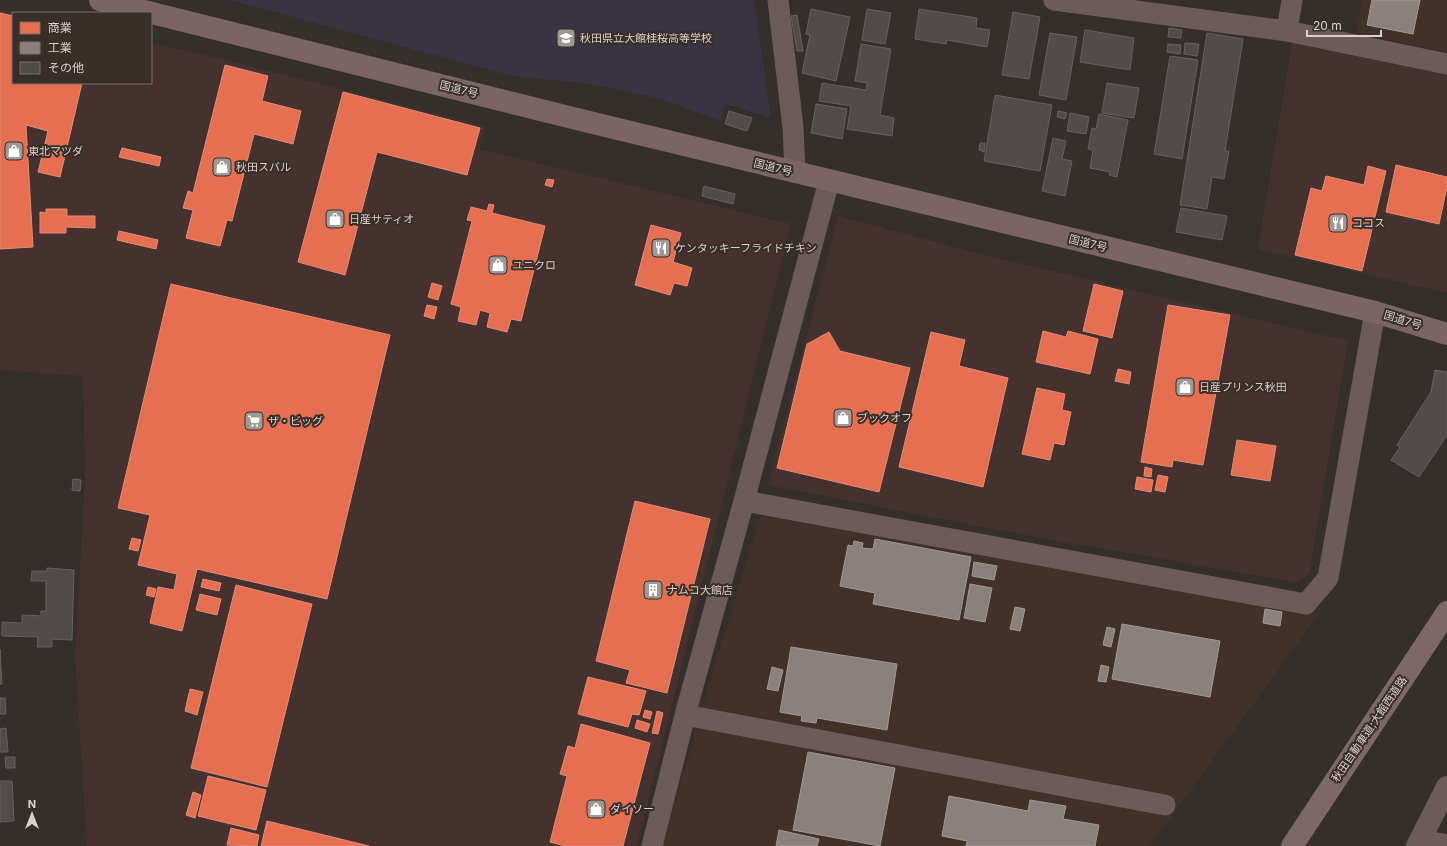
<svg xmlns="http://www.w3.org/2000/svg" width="1447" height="846" font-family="Inter,'Noto Sans JP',sans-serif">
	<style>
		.commercial { fill: #45322f }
		.built { fill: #413129 }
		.education { fill: #3a3442 }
		.shops { fill: #e76f51; stroke: #e38c76 }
		.industry { fill: #8a817c; stroke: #a29994 }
		.building { fill: #514c49; stroke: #66615f }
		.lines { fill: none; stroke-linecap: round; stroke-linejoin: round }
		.minor { stroke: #6d5b5a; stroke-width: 21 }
		.tertiary { stroke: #6d5b5a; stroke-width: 22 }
		.trunk { stroke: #7b6464; stroke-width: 22 }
		.motorway { stroke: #7e6767; stroke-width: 22 }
		.labels { text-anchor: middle; stroke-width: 4; stroke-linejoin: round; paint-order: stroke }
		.poi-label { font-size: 11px; fill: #d9d1cd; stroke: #392e28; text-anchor: start }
		.street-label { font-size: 11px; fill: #d9d1cd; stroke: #392e28 }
	</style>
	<rect width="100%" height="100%" fill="#352f2c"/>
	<!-- commercial -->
	<path class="commercial" d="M0,10L14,13H13V83H151V43L218,58L485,126L479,149L791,224L637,846H87L75,656L85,477L83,376L0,370Z
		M1293,38L1447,74V293L1258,249Z
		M838,216L988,256L1348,341L1309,574L1295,582L1003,531L768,485Z"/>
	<!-- built -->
	<path class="built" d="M1363,0H1447V52L1356,33Z
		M761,516L1319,614L1150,846H663L714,667Z"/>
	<!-- education -->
	<path class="education" d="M230,0H754L771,118L725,104L720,121L662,99L592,84L513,76Z"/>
	<!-- shops -->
	<path class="shops" d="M0,13L13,16V83H82L60,177L38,172L48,131L26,125L33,247L0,249Z
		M225,65L268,76L262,101L301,111L293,144L254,134L232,221L227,220L220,246L186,238L193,210L183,208L188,191L193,193Z
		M343,92L480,128L467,175L377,152L345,275L298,262Z
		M122,148L161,157L159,166L119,157Z
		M1396,165L1447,177V187L1439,224L1386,212Z
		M1368,166L1386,171L1362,271L1295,255L1311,188L1322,191L1326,176L1364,185Z
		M547,179L554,180L552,187L545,185Z
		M489,204L494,205L492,213L545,226L521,321L511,319L507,332L487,327L490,313L480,310L476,325L458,321L461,307L451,304L472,221L467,220L471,207L487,211Z
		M46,209H67V216H95V228L66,227V233H40V212L46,213Z
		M651,225L681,233L673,262L692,268L687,286L674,283L670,295L635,285Z
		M119,231L158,240L156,249L117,240Z
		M432,283L442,286L438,300L428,297Z
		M171,284L390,335L327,599L197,569L182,631L150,623L158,587L174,590L177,574L138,565L150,515L118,508Z
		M1094,284L1123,291L1112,338L1083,331Z
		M427,305L437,307L434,319L424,316Z
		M1168,305L1230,315L1203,465L1173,460L1172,467L1141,462Z
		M1043,331L1066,337L1068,331L1098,339L1090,374L1036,362Z
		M829,332L840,351L910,368L879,492L777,468L807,344Z
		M931,332L965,340L959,366L1008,378L983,487L899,467Z
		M1118,369L1131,372L1129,384L1115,381Z
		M1037,388L1065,394L1062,410L1071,412L1064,445L1054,443L1050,460L1022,454Z
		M1237,440L1276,446L1270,481L1231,475Z
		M1145,467L1152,469L1151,477L1144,476Z
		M1158,475L1168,477L1165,492L1155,490Z
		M1137,477L1153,480L1151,492L1135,489Z
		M635,501L710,519L667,693L626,683L630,670L596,661Z
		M132,538L141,540L138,551L129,549Z
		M203,579L221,583L219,591L201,587Z
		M236,585L312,604L267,787L191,768Z
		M148,587L156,589L154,597L146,595Z
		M200,594L221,599L217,615L196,610Z
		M588,677L646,691L639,715L632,714L628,727L578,714Z
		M190,689L203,692L197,715L185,711Z
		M645,710L652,712L650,719L643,717Z
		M657,711L663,713L658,734L652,733Z
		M637,720L650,724L647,732L635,728Z
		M581,724L650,743L623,846H565L550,842L567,776L560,774L568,746L575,748Z
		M208,776L266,790L256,830L198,816Z
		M193,792L201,795L195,818L186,815Z
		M267,821L369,846H261Z
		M231,828L259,835L257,846L227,845Z"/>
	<!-- industry -->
	<path class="industry" d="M1372,0H1420L1413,34L1367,25Z
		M875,539L971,557L959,620L873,604L875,593L840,586L848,545L853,546L854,541L863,543L862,548L873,549Z
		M974,562L997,566L994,580L972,576Z
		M970,584L992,588L985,622L964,618Z
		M1015,607L1025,609L1020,631L1010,629Z
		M1265,609L1282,612L1280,626L1263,623Z
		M1122,624L1220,641L1210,697L1112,679Z
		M1107,627L1115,629L1111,647L1103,645Z
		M791,647L897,664L887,730L817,718L816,723L801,721L802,716L780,712Z
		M1101,665L1109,667L1106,682L1098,681Z
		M772,667L783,670L778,691L767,689Z
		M808,752L895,768L880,846L793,830Z
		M949,796L1028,811L1030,800L1066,806L1063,819L1099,825L1095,846H966L967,841L942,836Z
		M779,830L819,839L817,846H776Z"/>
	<!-- building -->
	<path class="building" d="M811,9L850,17L836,81L802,73L810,35L806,34Z
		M867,9L891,13L885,44L862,40Z
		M919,9L977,18L976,28L990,30L987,47L947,40L946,44L915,39Z
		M1013,12L1040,17L1029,79L1002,75Z
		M797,15L803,51H797L791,16Z
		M1169,28L1182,30L1181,38L1168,37Z
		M1085,30L1134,38L1130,70L1080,62Z
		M1050,33L1077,37L1066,100L1039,95Z
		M1207,33L1243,39L1225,151H1229L1224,179L1212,177L1207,209L1180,205Z
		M1185,43L1199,44L1197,56L1184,54Z
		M861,44L891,49L880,115L894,118L892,136L847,129L851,106L819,101L822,83L866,90L867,83L855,81Z
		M1168,44L1181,45L1180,54L1167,52Z
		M1170,56L1198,60L1182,159L1154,154Z
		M1107,83L1139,88L1134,118L1102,113Z
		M995,95L1052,105L1040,171L984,161Z
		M816,104L847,109L842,139L811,133Z
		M729,111L752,118L747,131L725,124Z
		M1058,111L1067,113L1065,119L1057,117Z
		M1070,113L1089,117L1086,134L1067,131Z
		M1099,114L1128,120L1117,177L1109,175L1110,172L1090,168L1093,150L1088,149L1092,128L1096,129Z
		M1053,138L1066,141L1062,159L1072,161L1065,196L1042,191Z
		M980,143H985L984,152L979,150Z
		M704,186L735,194L733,204L702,196Z
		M1181,208L1227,216L1222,240L1176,232Z
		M1435,370L1447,372V435L1419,477L1391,460L1400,447L1397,445L1431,392Z
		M73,479L81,480L80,491L72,490Z
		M47,568L74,570L72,640L52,639V647H37L38,637L2,636V622L22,623V615L41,616V611H46V581H31L32,571H47Z
		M0,649L2,684H0Z
		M0,698H5L6,714H0Z
		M6,728L8,752H0V729Z
		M5,757H15V768H6Z
		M0,781H12L14,821L0,822Z"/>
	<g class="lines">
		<!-- minor -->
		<path class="minor" d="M778,0L793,127L795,172
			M1054,0L1287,31L1447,64
			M1287,31L1292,0
			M744,501L1306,604L1328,578L1375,312
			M685,715L1165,805
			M1421,840L1447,845
			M652,846L685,715L744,501L829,181"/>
		<!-- tertiary -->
		<path class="tertiary" d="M1417,846L1447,787"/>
		<!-- trunk -->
		<path class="trunk" d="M100,0L589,122L1375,312L1447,334"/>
		<!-- motorway -->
		<path class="motorway" d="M1292,846L1447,612"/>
	</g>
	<!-- icons -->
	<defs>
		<g id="school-square" transform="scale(1)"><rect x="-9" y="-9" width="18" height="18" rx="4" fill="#a09895" stroke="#392e28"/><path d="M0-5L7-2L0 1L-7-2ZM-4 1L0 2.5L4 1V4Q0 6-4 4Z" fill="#fff"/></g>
		<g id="shop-square" transform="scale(1)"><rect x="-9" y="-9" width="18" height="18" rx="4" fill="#a09895" stroke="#392e28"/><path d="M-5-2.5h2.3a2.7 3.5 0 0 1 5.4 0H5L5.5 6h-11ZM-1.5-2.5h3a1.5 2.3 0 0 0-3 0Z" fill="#fff"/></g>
		<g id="restaurant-square" transform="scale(1)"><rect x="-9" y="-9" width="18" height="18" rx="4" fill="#a09895" stroke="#392e28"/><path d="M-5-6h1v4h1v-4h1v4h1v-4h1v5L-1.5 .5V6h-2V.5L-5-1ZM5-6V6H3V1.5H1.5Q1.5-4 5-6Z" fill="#fff"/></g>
		<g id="supermarket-square" transform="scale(1)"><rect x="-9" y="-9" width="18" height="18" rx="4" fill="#a09895" stroke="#392e28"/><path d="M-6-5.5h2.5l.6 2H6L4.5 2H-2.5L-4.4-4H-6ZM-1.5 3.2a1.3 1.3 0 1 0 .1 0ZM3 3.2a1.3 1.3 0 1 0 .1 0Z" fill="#fff"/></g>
		<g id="building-square" transform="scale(1)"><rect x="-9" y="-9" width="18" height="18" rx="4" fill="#a09895" stroke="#392e28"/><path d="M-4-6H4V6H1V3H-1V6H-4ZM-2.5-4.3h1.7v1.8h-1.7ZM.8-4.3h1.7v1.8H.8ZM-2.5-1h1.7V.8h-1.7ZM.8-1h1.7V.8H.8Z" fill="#fff"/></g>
	</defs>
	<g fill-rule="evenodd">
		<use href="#school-square" x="566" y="38"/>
		<use href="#shop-square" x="14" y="151"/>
		<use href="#shop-square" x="222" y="167"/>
		<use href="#shop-square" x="335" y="219"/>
		<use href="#restaurant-square" x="1338" y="223"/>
		<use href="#restaurant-square" x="661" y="248"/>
		<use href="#shop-square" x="498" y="265"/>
		<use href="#shop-square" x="1185" y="387"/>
		<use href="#shop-square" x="843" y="418"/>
		<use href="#supermarket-square" x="254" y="421"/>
		<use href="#building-square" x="653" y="590"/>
		<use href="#shop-square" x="596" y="809"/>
	</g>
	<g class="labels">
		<!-- poi labels -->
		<g class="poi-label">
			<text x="580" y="42">秋田県立大館桂桜高等学校</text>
			<text x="28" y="155">東北マツダ</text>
			<text x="236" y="171">秋田スバル</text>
			<text x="349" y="223">日産サティオ</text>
			<text x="1352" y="227">ココス</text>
			<text x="675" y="252">ケンタッキーフライドチキン</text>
			<text x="512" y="269">ユニクロ</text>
			<text x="1199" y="391">日産プリンス秋田</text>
			<text x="857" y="422">ブックオフ</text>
			<text x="268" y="425">ザ・ビッグ</text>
			<text x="667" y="594">ナムコ大館店</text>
			<text x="610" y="813">ダイソー</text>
		</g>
		<!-- street labels -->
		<g class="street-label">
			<text transform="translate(459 89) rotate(14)" y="4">国道7号</text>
			<text transform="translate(773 167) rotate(14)" y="4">国道7号</text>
			<text transform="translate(1088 243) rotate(14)" y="4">国道7号</text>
			<text transform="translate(1403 320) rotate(17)" y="4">国道7号</text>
			<text transform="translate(1369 729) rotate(-56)" y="4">秋田自動車道;大館西道路</text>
		</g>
	</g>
	<!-- legend -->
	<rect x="12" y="12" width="140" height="72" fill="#392e28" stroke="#796f6a"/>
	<rect x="20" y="22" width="20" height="12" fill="#e76f51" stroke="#796f6a"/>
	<text x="48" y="32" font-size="12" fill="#d9d1cd">商業</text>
	<rect x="20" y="42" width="20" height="12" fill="#8a817c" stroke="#796f6a"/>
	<text x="48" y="52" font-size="12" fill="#d9d1cd">工業</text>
	<rect x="20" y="62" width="20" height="12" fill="#514c49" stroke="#796f6a"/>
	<text x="48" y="72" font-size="12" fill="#d9d1cd">その他</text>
	<!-- north arrow -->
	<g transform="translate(32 814)" stroke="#392e28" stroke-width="3" paint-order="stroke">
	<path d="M0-3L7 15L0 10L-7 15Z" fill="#d9d1cd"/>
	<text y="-6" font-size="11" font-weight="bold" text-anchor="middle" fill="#d9d1cd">N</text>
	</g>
	<!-- scale -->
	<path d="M1307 30v6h74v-6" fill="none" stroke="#d9d1cd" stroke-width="2"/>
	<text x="1313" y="30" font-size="12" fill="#d9d1cd" stroke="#392e28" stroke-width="3" paint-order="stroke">20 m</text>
</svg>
